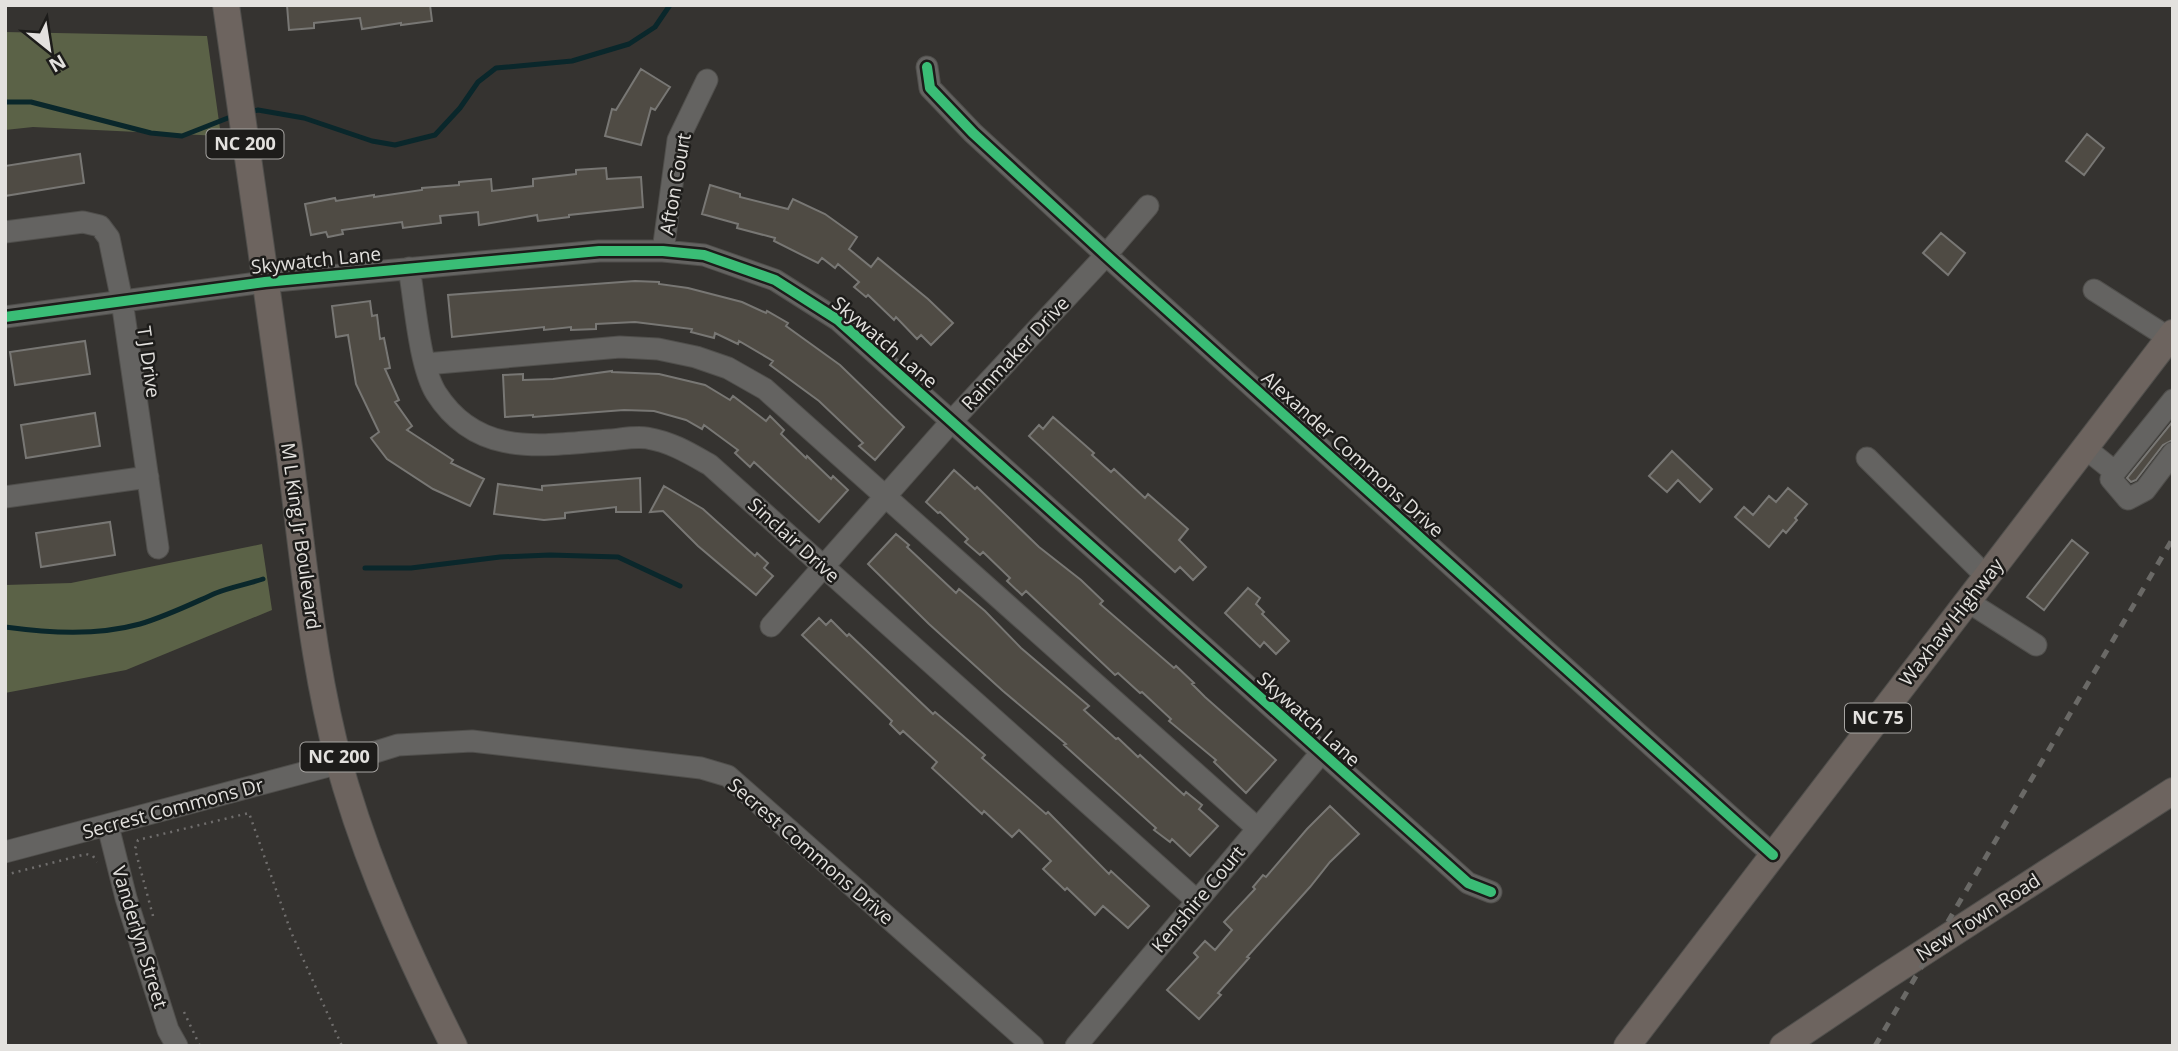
<svg xmlns="http://www.w3.org/2000/svg" width="2178" height="1051" font-family="'Open Sans',sans-serif">
	<style>
		.forest { fill: #5b6247 }
		.lines { fill: none; stroke-linecap: round; stroke-linejoin: round }
		.stream { stroke: #0a272b; stroke-width: 5 }
		.building { fill: #4f4b44; stroke: #787774; stroke-width: 2 }
		.minor-casing { stroke: #504f4c; stroke-width: 23 }
		.major-casing { stroke: #504f4c; stroke-width: 28 }
		.path { stroke: #706e6d; stroke-width: 2.5; stroke-dasharray: 2 5; stroke-linecap: butt }
		.minor { stroke: #646361; stroke-width: 21 }
		.major { stroke: #6d645f; stroke-width: 26 }
		.rail { stroke: #6a6966; stroke-width: 5; stroke-dasharray: 9 9; stroke-linecap: butt }
		.cycleway-casing { stroke: #1d1c1a; stroke-width: 15 }
		.cycleway { stroke: #3abd76; stroke-width: 10 }
		.labels { text-anchor: middle; stroke-width: 5; stroke-linejoin: round; paint-order: stroke }
		.shield { fill: #1d1c1a; stroke: #a8a6a3; stroke-width: 2 }
		.shield-label { font-size: 18px; font-weight: bold; fill: #e3e1de }
		.street-label { font-size: 19px; fill: #e3e1de; stroke: #1d1c1a }
	</style>
	<rect width="100%" height="100%" fill="#353330"/>
	<!-- forest -->
	<path class="forest" d="M5,32L207,36L221,136L33,127L5,130Z
		M262,544L272,610L126,670L5,693V585L71,583Z"/>
	<g class="lines">
		<!-- stream -->
		<path class="stream" d="M5,102H31L151,133L182,136L233,116
			M250,112L258,110L304,118L372,141L395,145L435,135L460,108L478,82L496,68L572,61L629,44L655,27L670,5
			M365,568H411L500,557L550,555L618,557L680,586
			M5,627C50,633 96,636 140,624C167,616 191,604 216,593C231,587 248,584 263,579"/>
	</g>
	<!-- building -->
	<path class="building" d="M287,5H430L432,21L401,25V23L362,29L360,18L314,23V28L289,30Z
		M641,69L670,87L655,110L651,108L641,145L605,136L612,109L616,110Z
		M2087,134L2104,148L2084,175L2066,161Z
		M80,154L84,183L5,196V166Z
		M606,168L607,179L641,177L643,207L569,215V217L538,221L537,215L479,225L478,212L440,216L441,223L403,228L402,222L342,230L343,234L328,237L326,232L311,235L305,204L335,198L336,201L374,195V197L422,190V188L459,185V182L491,179L492,191L533,186V179L576,174V170Z
		M710,185L740,194V197L788,209L793,199L825,214L857,237L849,249L871,267L878,258L928,299L953,323L931,345L921,335L917,339L896,317L894,320L868,295L866,297L854,287L859,282L838,264L835,268L822,258L818,263L774,241L775,238L737,228L738,224L702,214Z
		M1941,233L1965,253L1948,275L1923,253Z
		M635,281L659,282V284L688,288L742,302L766,313L767,311L788,323L786,326L840,365L904,427L875,460L859,446L863,443L819,401L770,365L773,361L739,341L738,344L715,333L714,338L691,332L692,329L635,322L596,324V329L571,330V327L544,330V327L452,337L448,295Z
		M370,301L372,316L377,315L380,339L384,338L390,368L385,369L399,400L395,402L412,426L407,430L453,460L451,463L484,479L470,506L433,489L387,459L371,438L379,432L356,384L348,335L336,337L332,306Z
		M85,341L90,374L15,385L10,352Z
		M612,371V372L659,374L705,385L730,400L733,396L766,421L770,416L784,430L781,434L806,458L807,456L831,479L833,476L848,490L819,522L754,462L750,467L735,453L738,450L704,425L702,429L686,420L654,411L624,410L533,417V415L505,417L503,375L523,374V380L553,379Z
		M95,413L100,446L26,458L21,425Z
		M1053,417L1094,453L1092,455L1111,472L1114,469L1145,498L1148,494L1188,529L1179,540L1206,567L1193,580L1180,567L1175,572L1029,436L1039,425L1043,429Z
		M2173,421V440L2163,445L2136,480L2131,482L2127,478Z
		M1672,451L1712,489L1700,502L1678,480L1667,492L1649,476Z
		M954,470L975,489L977,487L1039,547L1081,580L1103,601L1100,604L1174,668L1176,666L1194,683L1192,684L1205,697L1276,760L1246,793L1214,762L1216,760L1169,721L1171,719L1142,692L1140,693L1118,673L1115,675L1026,591L1022,595L1007,581L1010,578L983,552L980,555L965,542L968,539L940,512L938,513L926,502Z
		M640,478L641,512H616V507L565,513V518L544,520L494,514L498,484L542,490V486Z
		M664,486L703,509L755,556L757,553L768,563L764,568L773,576L756,595L698,546L663,511L650,512Z
		M1788,488L1807,504L1795,518L1797,520L1786,533L1783,530L1769,547L1735,517L1744,507L1753,515L1769,496L1776,502Z
		M110,522L115,555L41,567L36,533Z
		M896,534L909,545L907,547L956,593L959,589L985,611L1021,648L1089,706L1084,710L1116,739L1118,738L1138,757L1140,755L1184,795L1186,792L1202,805L1199,809L1218,826L1190,856L1172,839L1170,842L1154,830L1156,828L1064,745L1066,744L1003,691L929,624L868,564Z
		M2072,540L2088,553L2044,610L2027,597Z
		M1248,588L1260,598L1256,604L1264,612L1262,614L1289,641L1276,654L1264,642L1260,647L1225,613Z
		M819,618L826,625L831,620L847,636L849,634L933,714L935,712L962,735L985,755L982,758L1046,814L1048,812L1109,874L1111,871L1149,906L1128,928L1103,906L1095,915L1067,888L1065,890L1043,869L1051,861L1019,830L1012,837L984,811L982,814L932,768L937,762L903,731L900,734L890,724L892,721L802,635Z
		M1330,806L1359,834L1330,862L1310,887L1247,957L1249,958L1218,993L1221,995L1199,1019L1167,990L1198,957L1194,953L1205,941L1215,950L1232,930L1224,922L1255,889L1253,887L1263,875L1266,877L1307,829Z"/>
	<g class="lines">
		<!-- minor casing -->
		<g class="minor-casing">
			<path id="minor" d="M927,67L930,88L973,133L1106,255L1773,855
				M5,232L83,222L100,226L109,238L122,301L158,548
				M663,251L678,140L707,80
				M409,268C415,302 419,365 436,393C478,459 543,445 610,440C622,439 635,436 647,438C671,442 689,453 710,465L1196,900
				M2094,290L2169,338
				M5,317L265,282L599,251H663L704,255L775,280L838,320L1468,883L1491,892
				M426,364L620,347L658,349L696,357L728,368L765,389L1257,828
				M2085,448L2115,472L2173,400
				M1867,458L1986,576
				M2115,472L2111,479L2128,499L2145,490L2173,453
				M5,497L148,477
				M1967,601L2036,645
				M771,626L951,422L1106,255L1148,206
				M108,826L126,898L168,1030L177,1046
				M5,852L340,763L398,745L472,741L701,768L728,776L1033,1046
				M1076,1046L1321,753"/>
		</g>
		<!-- major casing -->
		<g class="major-casing">
			<path id="major" d="M226,5C247,153 269,300 289,448C304,561 313,677 346,787C373,877 412,962 454,1046
				M1627,1046L2173,333
				M1783,1046L1884,978L2173,791"/>
		</g>
		<!-- path -->
		<path class="path" d="M5,875L86,854L93,856L97,862
			M153,916L135,849L138,840L249,813L291,932L342,1046
			M184,1012L200,1046"/>
		<!-- minor -->
		<use href="#minor" class="minor"/>
		<!-- major -->
		<use href="#major" class="major"/>
		<!-- rail -->
		<path class="rail" d="M1875,1046L2173,538"/>
		<!-- cycleway casing -->
		<g class="cycleway-casing">
			<path id="cycleway" d="M927,67L930,88L973,133L1106,255L1773,855
				M5,317L265,282L599,251H663L704,255L775,280L838,320L1468,883L1491,892"/>
		</g>
		<!-- cycleway -->
		<use href="#cycleway" class="cycleway"/>
	</g>
	<g class="labels">
		<!-- shield labels -->
		<g class="shield">
			<rect x="206.5" y="129.5" width="77" height="29" rx="5"/>
			<rect x="1845" y="703.5" width="66" height="29" rx="5"/>
			<rect x="300.5" y="742.5" width="77" height="29" rx="5"/>
		</g>
		<g class="shield-label">
			<text x="245" y="150">NC 200</text>
			<text x="1878" y="724">NC 75</text>
			<text x="339" y="763">NC 200</text>
		</g>
		<!-- street labels -->
		<g class="street-label">
			<text transform="translate(675 184) rotate(-80)" y="7">Afton Court</text>
			<text transform="translate(316 260) rotate(-6)" y="7">Skywatch Lane</text>
			<text transform="translate(885 342) rotate(40)" y="7">Skywatch Lane</text>
			<text transform="translate(1015 353) rotate(-47)" y="7">Rainmaker Drive</text>
			<text transform="translate(149 362) rotate(82)" y="7">T J Drive</text>
			<text transform="translate(1353 454) rotate(42)" y="7">Alexander Commons Drive</text>
			<text transform="translate(301 536) rotate(82)" y="7">M L King Jr Boulevard</text>
			<text transform="translate(794 540) rotate(42)" y="7">Sinclair Drive</text>
			<text transform="translate(1951 622) rotate(-52)" y="7">Waxhaw Highway</text>
			<text transform="translate(1309 719) rotate(42)" y="7">Skywatch Lane</text>
			<text transform="translate(173 808) rotate(-15)" y="7">Secrest Commons Dr</text>
			<text transform="translate(811 851) rotate(41)" y="7">Secrest Commons Drive</text>
			<text transform="translate(1198 899) rotate(-50)" y="7">Kenshire Court</text>
			<text transform="translate(1978 917) rotate(-33)" y="7">New Town Road</text>
			<text transform="translate(140 937) rotate(73)" y="7">Vanderlyn Street</text>
		</g>
	</g>
	<!-- border -->
	<rect width="2178" height="1051" fill="none" stroke="#e3e1de" stroke-width="14"/>
	<!-- north arrow -->
	<g transform="translate(49 49) rotate(150)" stroke="#1d1c1a" stroke-width="5" paint-order="stroke">
	<path d="M0-5L12 26L0 18L-12 26Z" fill="#e3e1de"/>
	<text y="-10" font-size="19" font-weight="bold" text-anchor="middle" fill="#e3e1de">N</text>
	</g>
</svg>
